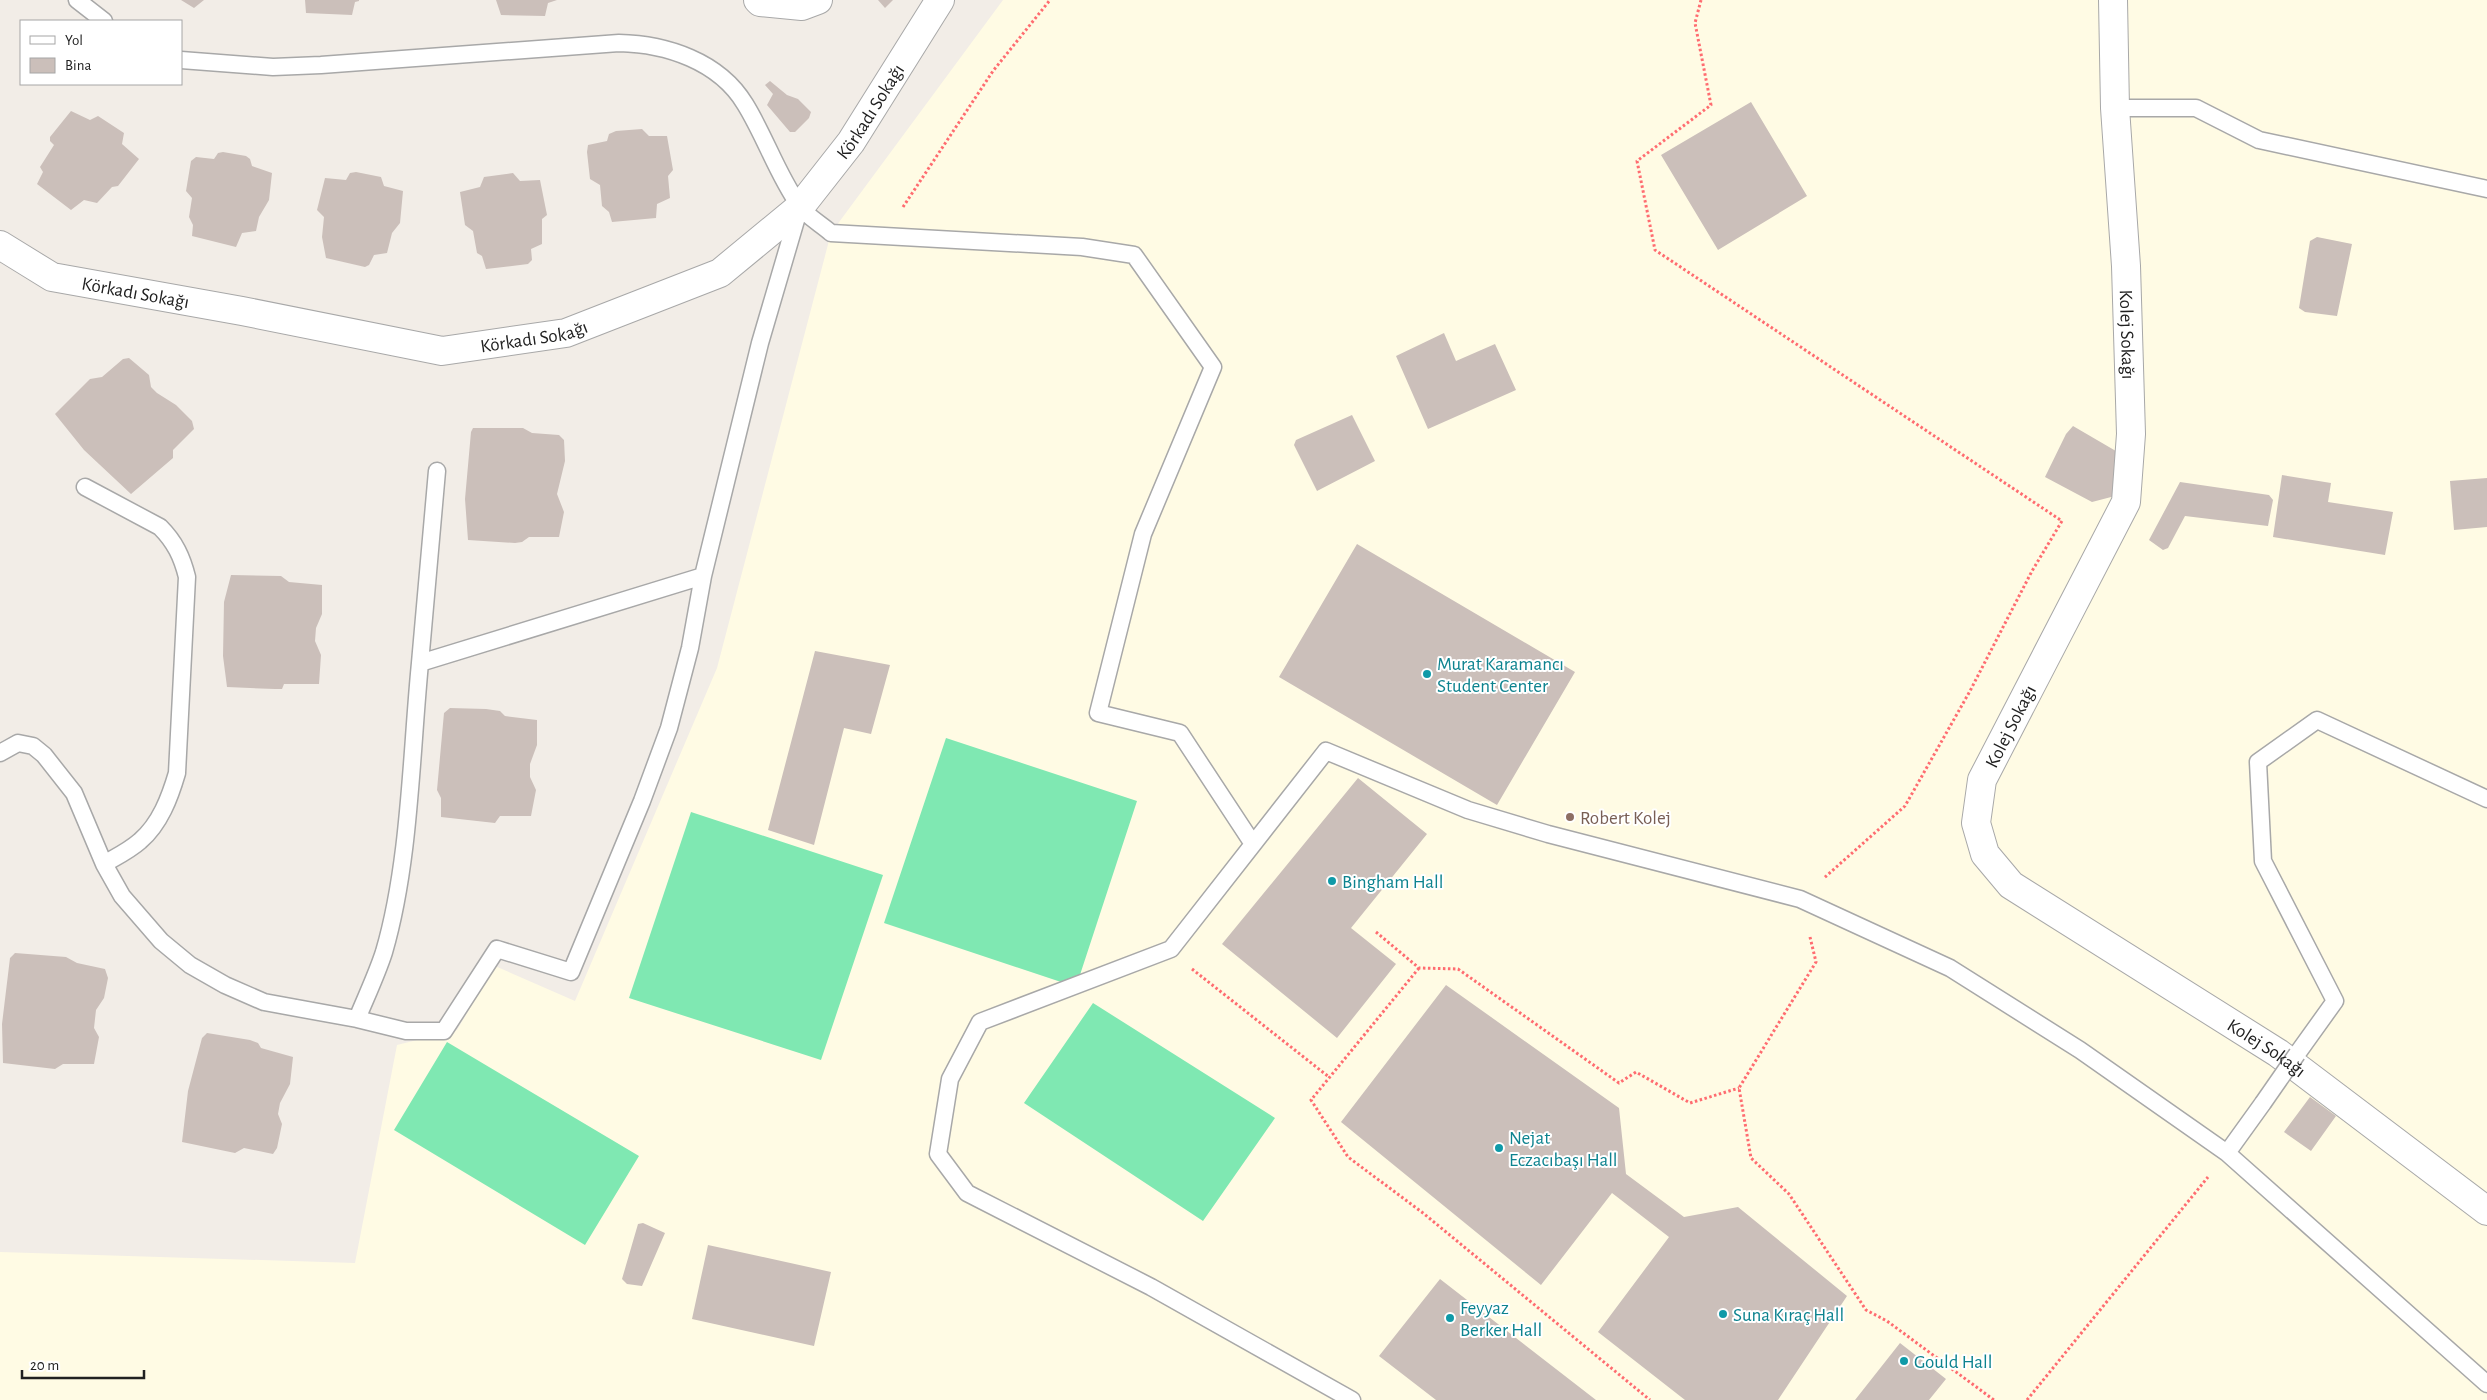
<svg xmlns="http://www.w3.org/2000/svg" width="2487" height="1400" font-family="'Alegreya Sans',sans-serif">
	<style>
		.education { fill: #fffbe4 }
		.pitch { fill: #7fe8b2 }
		.building { fill: #cbbfba }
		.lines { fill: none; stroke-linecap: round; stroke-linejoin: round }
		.service-casing { stroke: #a8a8a8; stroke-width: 19 }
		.minor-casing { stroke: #a8a8a8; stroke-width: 30 }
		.tertiary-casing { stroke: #a8a8a8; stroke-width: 30 }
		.path { stroke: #ff6c70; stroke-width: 3; stroke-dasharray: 2.5 2.5; stroke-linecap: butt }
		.service { stroke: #fff; stroke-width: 16 }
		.minor { stroke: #fff; stroke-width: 28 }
		.tertiary { stroke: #fff; stroke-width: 28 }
		.service-bridge-casing { stroke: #a8a8a8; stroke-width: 19; stroke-linecap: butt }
		.service-bridge { stroke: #fff; stroke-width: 16 }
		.culture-dot { fill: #0f9aa8; stroke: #fff; stroke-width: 2 }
		.education-dot { fill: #8d6e63; stroke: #fff; stroke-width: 2 }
		.labels { text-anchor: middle; stroke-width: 4; stroke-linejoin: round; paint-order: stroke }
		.street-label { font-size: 19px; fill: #212121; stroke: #fff }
		.culture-label { font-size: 19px; fill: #0d838f; stroke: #fff; text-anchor: start }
		.education-label { font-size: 19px; fill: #785e54; stroke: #fff; text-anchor: start }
	</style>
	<rect width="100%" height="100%" fill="#f2ede7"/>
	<!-- education -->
	<path class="education" d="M1003,0H2487V1400H0V1252L355,1263L397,1045L457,1030L495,966L575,1001L717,668L831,233Z"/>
	<!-- pitch -->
	<path class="pitch" d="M946,738L1137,801L1076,987L884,923Z
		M691,812L883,875L821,1060L629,998Z
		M1093,1003L1275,1118L1203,1221L1024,1103Z
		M447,1042L639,1156L585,1245L394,1130Z"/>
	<!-- building -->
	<path class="building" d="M181,0H204L194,8Z
		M305,0H359V1L355,2L352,15L306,13Z
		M496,0H557L548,3L545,16L501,15Z
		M878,0H893L885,8Z
		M770,81L787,95L798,99L811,112L809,118L795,132H790L767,105L773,94L765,85Z
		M1751,102L1807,196L1718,250L1661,155Z
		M71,111L90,120L98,116L124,133L122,144L139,159L118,186L112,187L97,203L84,200L71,210L37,184L43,172L40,167L54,145L50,141V137Z
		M642,129L649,136H667L673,170L668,176L670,198L657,204L656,218L612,222L609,212L602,206L600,185L590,179L587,152L588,145L607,141L609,134L616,131Z
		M223,152L246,156L250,159L252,166L272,173L269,200L259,217L256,231L242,233L236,247L192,236L193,225L189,217L192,198L186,191L191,161L196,157L214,159L218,153Z
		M356,172L381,177L384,186L403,191L400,223L392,233L387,253L374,255L369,265L365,267L326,258L322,237L324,217L317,210L325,178L346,180L350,173Z
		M513,173L520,181L540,180L547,215L542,219V244L531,249L532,260L528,264L486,269L482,256L477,253L473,231L465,225L460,192L480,187L484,177Z
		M2317,237L2352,244L2337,316L2305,312L2299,308L2310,241Z
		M1444,333L1456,361L1495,344L1516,390L1428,429L1396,356Z
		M129,358L149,375L151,387L157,393L176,405L192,421L194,429L173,450V458L131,494L84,450L55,414L90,379L102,377L123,359Z
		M1352,415L1375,461L1317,491L1294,445L1296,440Z
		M2073,426L2121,454L2115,496L2092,502L2045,477L2066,434Z
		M473,428H523L532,433L559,435L564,440L565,461L557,494L564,512L559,537H529L522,542L515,543L468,540L465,499L471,432Z
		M2282,475L2331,483L2328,502L2393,512L2385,555L2273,537Z
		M2487,478V527L2454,530L2450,481Z
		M2180,482L2269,495L2273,500L2268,526L2185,516L2168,548L2163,550L2149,540Z
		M1357,544L1575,672L1497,805L1279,677Z
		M231,575L281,576L289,582L322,585V614L316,628L315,641L321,655L319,684H284L282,689H275L227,687L223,656L224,602Z
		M815,651L890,665L871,734L844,728L814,845L768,830Z
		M450,708L486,709L500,711L505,716L537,720V745L530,764V777L536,790L531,816H500L495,823L441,817V798L437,790L444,713Z
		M1358,778L1427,834L1351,928L1396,964L1337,1038L1222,944Z
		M15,953L66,957L77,963L105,969L108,978L104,998L96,1010L94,1028L99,1037L94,1064H63L55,1069L3,1063L2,1024L10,958Z
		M1446,985L1619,1108L1626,1174L1684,1217L1738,1207L1847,1296L1778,1400H1685L1598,1332L1669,1237L1612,1193L1541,1285L1341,1122Z
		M207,1033L250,1040L258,1043L261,1048L293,1057L290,1084L280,1103L278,1114L282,1124L277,1148L273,1154L244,1148L235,1153L182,1142L188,1091L202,1038Z
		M2310,1097L2336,1116L2311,1151L2284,1132Z
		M643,1223L665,1233L642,1286L627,1284L622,1279L638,1224Z
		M708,1245L831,1272L814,1346L692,1319Z
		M1440,1279L1596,1400H1436L1379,1356Z
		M1900,1343L1946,1379L1929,1400H1855Z"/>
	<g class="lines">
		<!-- service casing -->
		<g class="service-casing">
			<path id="service" d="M77,0L104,21
				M181,60L273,67L321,65L619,43C666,44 719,61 745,104C765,136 777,174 799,205C806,216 821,224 831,233L1082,247L1134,255L1213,367L1143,534L1098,713L1180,733L1253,844
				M2115,108H2196L2259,140L2487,189
				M85,487L160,527C175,542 182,557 187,577L177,773C170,797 160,824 140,841C130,850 116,857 104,864
				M420,663L437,471
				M0,753L18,743L33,746L44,755L74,793L104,864L122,896L161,941L190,965L225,985L264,1002L357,1019C366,997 377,974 384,952C410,863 411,755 420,663L703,576
				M357,1019L406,1031H444L497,949L571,972L642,801L669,728L690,648L703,576L760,343L799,210
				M2297,1054L2335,1001L2263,861L2258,762L2317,720L2487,799
				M2227,1153L2263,1103
				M1352,1400L1151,1287L967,1193L938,1154L950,1079L980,1022L1171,949L1326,751L1468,810L1548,834L1800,899L1950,968L2080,1050L2227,1153L2487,1384"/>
		</g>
		<!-- minor casing -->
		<g class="minor-casing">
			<g id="minor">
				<path d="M758,0L760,2L802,6L818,0"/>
				<path id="s1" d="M2113,0L2115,108L2126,266L2131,434L2126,502L1982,780L1976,823L1985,854L2011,885L2278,1053L2487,1211"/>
			</g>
		</g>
		<!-- tertiary casing -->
		<g class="tertiary-casing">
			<g id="tertiary">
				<path id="s2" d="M0,245L52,277L242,311L442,351L566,333L720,273L800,207L851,142L940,0"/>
			</g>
		</g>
		<!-- path -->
		<path class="path" d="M1701,0L1695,23L1711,105L1637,161L1655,250L2062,521L2032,571L1970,691L1905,806L1824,878
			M903,207L993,71L1050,0
			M1376,932L1419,968L1458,969L1619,1083L1636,1072L1690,1103L1739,1088
			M1810,937L1816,962L1739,1088L1751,1158L1789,1194L1866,1310L1887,1321L1994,1400
			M1419,968L1311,1100L1348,1157L1423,1213L1650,1400
			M1192,969L1329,1077
			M2027,1400L2208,1177"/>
		<!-- service -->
		<use href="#service" class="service"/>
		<!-- minor -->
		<use href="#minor" class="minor"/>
		<!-- tertiary -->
		<use href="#tertiary" class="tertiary"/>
		<!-- service-bridge casing -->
		<g class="service-bridge-casing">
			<path id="service-bridge" d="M2263,1103L2297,1054"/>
		</g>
		<!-- service-bridge -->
		<use href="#service-bridge" class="service-bridge"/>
	</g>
	<!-- markers -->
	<g class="culture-dot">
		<circle cx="1427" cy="674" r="5"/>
		<circle cx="1332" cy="881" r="5"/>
		<circle cx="1499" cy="1148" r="5"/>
		<circle cx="1723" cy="1314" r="5"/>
		<circle cx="1450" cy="1318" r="5"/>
		<circle cx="1904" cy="1361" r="5"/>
	</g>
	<circle class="education-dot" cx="1570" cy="817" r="5"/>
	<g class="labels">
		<!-- street labels -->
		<g class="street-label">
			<text dy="7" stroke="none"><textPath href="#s2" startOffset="971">Körkadı Sokağı</textPath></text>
			<text dy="7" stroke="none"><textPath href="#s2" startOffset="146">Körkadı Sokağı</textPath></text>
			<text dy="7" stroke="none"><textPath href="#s2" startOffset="551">Körkadı Sokağı</textPath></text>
			<text dy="7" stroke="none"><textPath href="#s1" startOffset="335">Kolej Sokağı</textPath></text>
			<text transform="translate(2010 726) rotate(-63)" y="7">Kolej Sokağı</text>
			<text dy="7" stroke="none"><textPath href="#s1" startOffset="1235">Kolej Sokağı</textPath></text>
		</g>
		<!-- culture labels -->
		<g class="culture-label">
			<text x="1437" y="670">Murat Karamancı<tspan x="1437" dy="22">Student Center</tspan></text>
			<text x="1342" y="888">Bingham Hall</text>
			<text x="1509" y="1144">Nejat<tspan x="1509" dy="22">Eczacıbaşı Hall</tspan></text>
			<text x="1460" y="1314">Feyyaz<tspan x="1460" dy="22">Berker Hall</tspan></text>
			<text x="1733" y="1321">Suna Kıraç Hall</text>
			<text x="1914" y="1368">Gould Hall</text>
		</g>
		<!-- education labels -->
		<g class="education-label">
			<text x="1580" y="824">Robert Kolej</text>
		</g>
	</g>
	<!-- legend -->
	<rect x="20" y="20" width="162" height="65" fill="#ffffff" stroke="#a6a6a6"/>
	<rect x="30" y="36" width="25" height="8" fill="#ffffff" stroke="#a6a6a6"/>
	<text x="65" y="45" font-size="15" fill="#212121">Yol</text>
	<rect x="30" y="58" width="25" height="15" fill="#cbbfba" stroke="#a6a6a6"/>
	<text x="65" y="70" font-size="15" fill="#212121">Bina</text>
	<!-- scale -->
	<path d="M22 1370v8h122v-8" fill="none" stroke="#212121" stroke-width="2.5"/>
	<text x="30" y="1370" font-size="15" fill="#212121" stroke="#ffffff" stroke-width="4" paint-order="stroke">20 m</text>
</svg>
